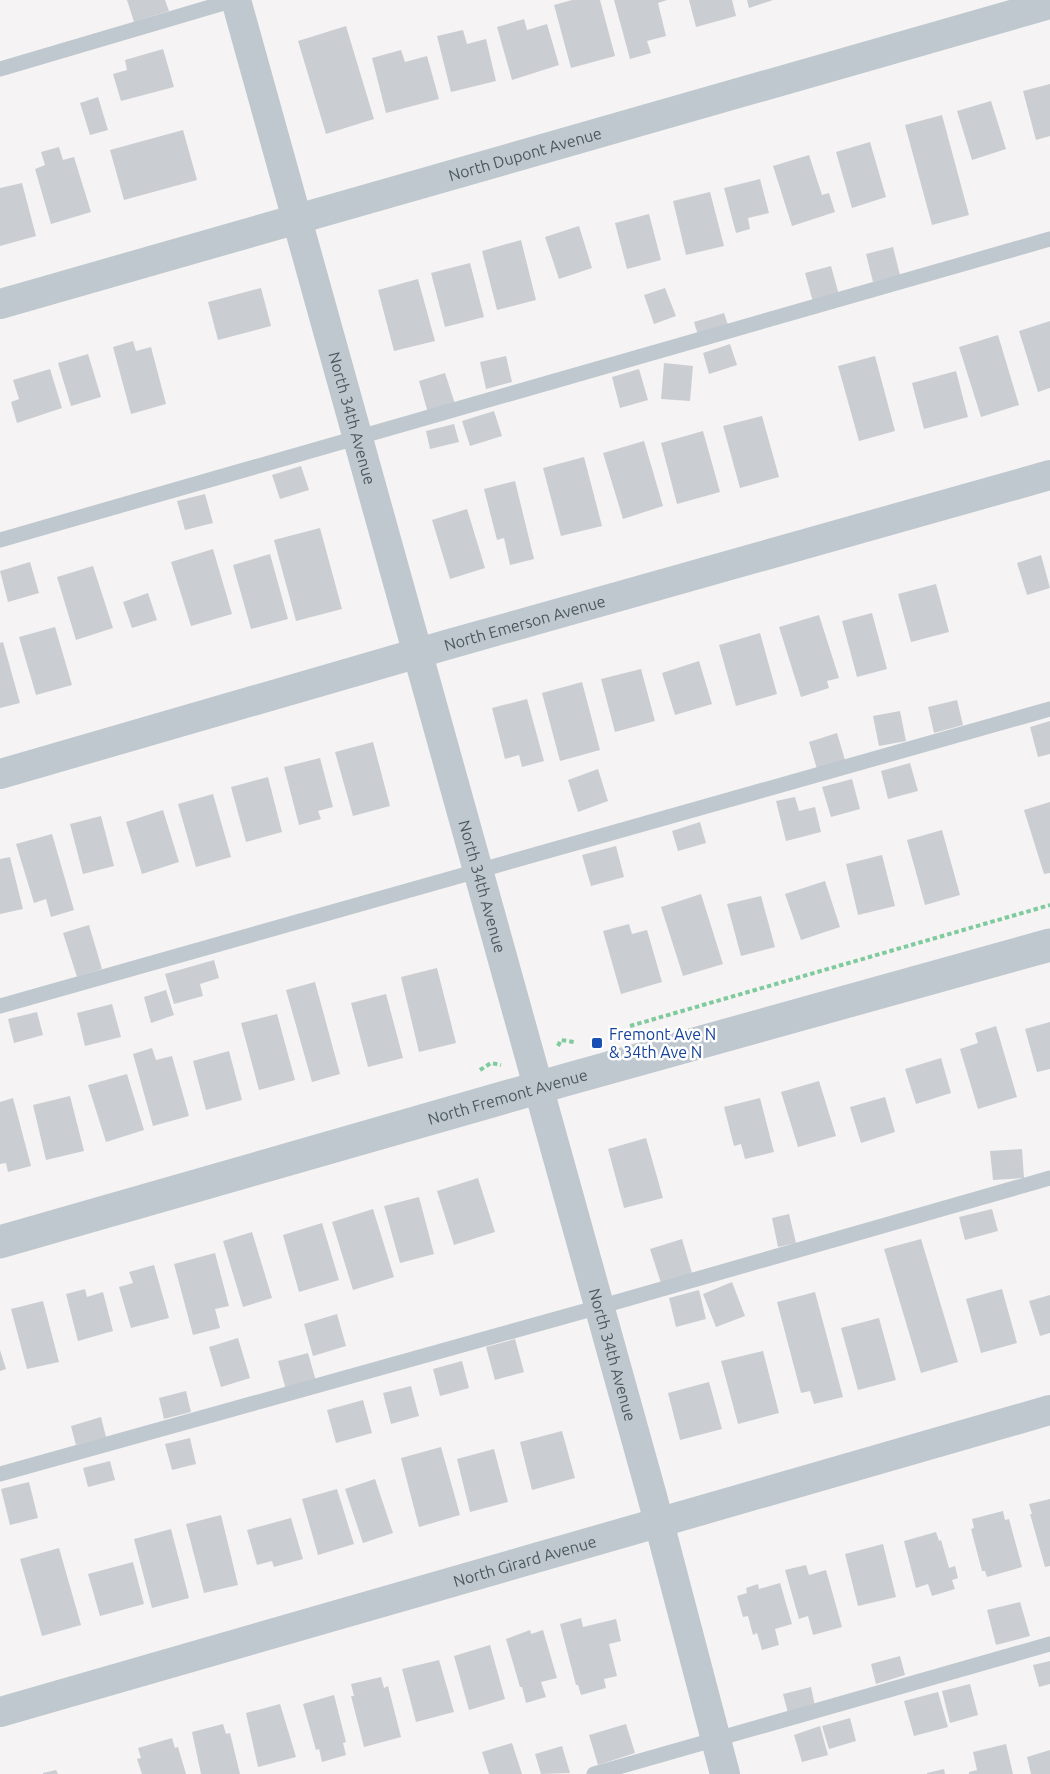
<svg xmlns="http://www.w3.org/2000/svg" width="1050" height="1774" font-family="Ubuntu,sans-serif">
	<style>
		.building { fill: #caced2 }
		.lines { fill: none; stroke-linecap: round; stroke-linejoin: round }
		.path { stroke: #7fcb9e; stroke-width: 4; stroke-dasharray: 4.5 3; stroke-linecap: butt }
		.service { stroke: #bfc8ce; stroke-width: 15 }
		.minor { stroke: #bfc8ce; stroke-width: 30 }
		.tertiary { stroke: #bfc8ce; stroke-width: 33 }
		.transit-dot { fill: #1a4fb4; stroke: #fff; stroke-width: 2 }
		.labels { text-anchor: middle; stroke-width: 5; stroke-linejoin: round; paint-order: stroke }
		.street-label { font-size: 16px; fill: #4b5860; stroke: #fff }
		.transit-label { font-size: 16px; fill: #164399; stroke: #fff; text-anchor: start }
	</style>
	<rect width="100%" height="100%" fill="#f5f3f3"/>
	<!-- building -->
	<path class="building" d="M127,0H165L169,11L134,22Z
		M572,0H600L615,56L571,68L554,5Z
		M614,0H667L658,3L666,36L647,41L651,53L630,59Z
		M689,0H732L736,16L696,27Z
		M747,0H773L749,8Z
		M524,19L527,30L547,24L559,65L512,80L497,27Z
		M346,26L374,119L326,134L298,41Z
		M463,30L467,44L486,39L496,81L451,92L437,36Z
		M163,49L174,87L121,101L113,74L127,70L125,60Z
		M401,50L405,62L427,56L439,99L386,113L372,58Z
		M1050,84V136L1036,140L1023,91Z
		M98,97L108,130L90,135L80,103Z
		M991,101L1006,149L972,160L957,111Z
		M942,115L969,215L932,225L905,125Z
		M183,130L197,180L124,200L110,150Z
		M870,142L886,197L852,208L836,152Z
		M59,147L63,160L74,157L91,212L51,224L35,169L45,165L41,152Z
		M809,155L822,195L829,193L835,212L792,226L773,166Z
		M760,179L769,213L748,218L750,229L736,233L724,188Z
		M22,183L36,236L0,246V188Z
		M710,192L724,246L686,255L673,201Z
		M649,214L661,260L627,269L615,223Z
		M579,226L592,268L559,279L545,237Z
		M521,240L536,300L497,310L482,251Z
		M893,247L900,275L873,282L866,254Z
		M470,263L484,317L445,327L431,273Z
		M831,266L839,295L813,302L805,273Z
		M418,279L435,341L394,351L378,290Z
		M261,288L271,326L218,340L208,302Z
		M665,288L676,316L654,324L644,295Z
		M724,313L728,325L698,335L694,322Z
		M1050,321V388L1038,392L1019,331Z
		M998,335L1019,405L981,417L959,347Z
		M133,341L136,351L151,347L166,404L131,414L113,347Z
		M730,344L737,365L709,374L703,353Z
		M88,354L101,397L71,406L58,363Z
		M506,356L512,382L486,389L480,362Z
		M875,356L895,431L859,441L838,366Z
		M664,363L693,366L690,401L661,399Z
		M50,369L62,408L17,423L11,402L19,399L13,380Z
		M639,369L648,400L620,408L612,377Z
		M956,371L968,417L924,429L912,383Z
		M445,373L455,404L428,413L419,381Z
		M494,411L502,436L470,446L462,421Z
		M762,416L779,477L740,488L723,426Z
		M454,424L459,442L430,449L426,431Z
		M703,431L720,492L677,504L661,443Z
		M644,441L663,506L623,519L603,453Z
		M584,457L602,526L561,536L543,468Z
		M301,466L309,490L280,499L272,475Z
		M515,481L534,559L510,565L504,538L497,540L484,489Z
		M205,494L213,523L185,530L177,501Z
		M467,509L485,568L450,579L432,520Z
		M320,528L342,609L296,621L274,540Z
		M213,549L232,614L191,626L171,562Z
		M270,554L288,619L251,629L233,565Z
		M1041,555L1050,588L1027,595L1017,563Z
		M30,562L39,593L8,602L0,571Z
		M93,566L113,628L76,640L57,577Z
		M936,584L949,632L911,642L898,594Z
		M148,593L157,620L132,628L123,602Z
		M872,613L887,669L857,677L842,621Z
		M819,615L839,678L827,681L829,688L801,697L779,627Z
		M55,627L72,685L36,695L19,637Z
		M760,633L777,694L736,706L719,645Z
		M3,642L20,703L0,708V643Z
		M699,661L712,704L675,715L662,673Z
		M641,669L655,721L615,732L601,679Z
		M582,682L600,750L560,761L542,693Z
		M527,699L544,761L522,767L519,755L505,759L492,708Z
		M957,700L963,725L934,733L928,707Z
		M900,711L906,741L879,746L873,716Z
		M1050,721V754L1038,757L1030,727Z
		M837,733L845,760L817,769L809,742Z
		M373,742L390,806L353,816L335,752Z
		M320,758L333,807L318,811L321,819L299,825L284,767Z
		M910,763L918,791L888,799L881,771Z
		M598,769L608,801L578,812L568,780Z
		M268,777L282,832L246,842L231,787Z
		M852,779L860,809L831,817L822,787Z
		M213,794L231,857L196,867L178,804Z
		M795,797L799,811L815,807L821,832L786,841L776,801Z
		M1050,802V873L1044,874L1024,810Z
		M163,810L179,862L142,874L126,822Z
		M101,816L114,866L83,874L70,824Z
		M700,822L706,843L678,851L672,831Z
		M942,830L960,895L925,905L907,840Z
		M52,834L74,910L51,917L46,899L34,903L16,844Z
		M616,846L624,877L591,886L582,855Z
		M882,855L895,906L858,915L846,864Z
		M10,857L23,909L0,914V859Z
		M825,881L840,927L801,940L785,894Z
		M701,894L723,964L683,976L661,907Z
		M761,896L775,947L741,956L727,904Z
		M629,924L632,934L647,930L662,982L621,994L603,931Z
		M89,925L102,969L77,977L63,933Z
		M214,960L219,978L200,984L203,996L174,1004L165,974Z
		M437,968L456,1043L419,1052L401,977Z
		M315,982L340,1074L312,1082L286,990Z
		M166,990L174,1015L151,1023L144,997Z
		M386,994L403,1058L368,1067L351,1003Z
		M112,1004L121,1037L85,1046L77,1013Z
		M37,1012L43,1035L14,1043L8,1019Z
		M277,1014L295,1080L259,1090L241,1023Z
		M1050,1022V1069L1037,1072L1025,1029Z
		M996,1026L1017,1097L978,1109L960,1049L978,1043L975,1033Z
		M152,1048L156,1060L172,1056L189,1116L153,1126L133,1054Z
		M229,1051L242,1100L206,1110L193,1061Z
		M941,1058L951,1093L916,1104L905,1069Z
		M127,1074L144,1130L106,1142L88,1085Z
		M819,1081L836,1136L798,1147L781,1092Z
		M70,1096L84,1151L46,1160L33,1105Z
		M885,1097L895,1132L861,1143L850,1107Z
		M13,1098L31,1166L8,1172L6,1163L0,1164V1102Z
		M760,1098L774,1152L745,1159L741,1144L734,1146L724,1107Z
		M646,1138L663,1198L624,1208L608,1149Z
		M1022,1149L1024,1178L993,1180L990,1151Z
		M478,1178L495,1232L454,1245L437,1191Z
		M419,1197L434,1254L400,1263L384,1206Z
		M373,1209L394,1277L353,1290L332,1222Z
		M992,1209L998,1231L965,1240L959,1217Z
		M789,1214L796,1243L778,1247L772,1218Z
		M322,1223L339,1280L299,1292L283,1235Z
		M252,1232L272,1298L243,1307L223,1241Z
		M682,1239L692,1273L661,1283L650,1249Z
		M921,1239L958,1362L921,1373L884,1249Z
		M215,1253L229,1306L215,1309L220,1328L193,1335L174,1264Z
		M154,1265L169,1318L131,1328L119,1287L133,1283L129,1272Z
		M732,1282L745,1316L716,1327L703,1294Z
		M85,1289L87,1297L103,1292L113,1331L78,1341L66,1294Z
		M1002,1289L1017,1343L981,1353L966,1299Z
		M699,1290L706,1319L676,1327L669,1298Z
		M815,1292L843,1397L814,1404L810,1391L801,1393L777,1302Z
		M1050,1295V1333L1040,1336L1029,1301Z
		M43,1301L59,1362L27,1369L11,1309Z
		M337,1314L346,1346L313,1356L304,1324Z
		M879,1318L896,1380L858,1390L841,1328Z
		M238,1338L250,1378L221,1387L209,1347Z
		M515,1339L524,1372L495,1380L486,1347Z
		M0,1350L6,1369L0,1371Z
		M763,1351L779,1413L738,1424L721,1361Z
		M308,1353L316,1381L286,1390L278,1361Z
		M462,1361L469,1388L440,1396L433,1369Z
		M709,1382L722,1429L680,1440L668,1393Z
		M411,1386L419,1416L391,1424L383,1393Z
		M186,1391L191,1412L164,1419L159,1398Z
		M363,1400L372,1433L336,1443L327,1410Z
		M101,1417L106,1437L76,1445L71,1426Z
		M562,1431L575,1478L532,1490L520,1442Z
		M190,1438L196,1464L172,1470L165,1444Z
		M441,1447L460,1515L419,1527L401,1458Z
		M494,1449L508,1502L470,1512L457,1459Z
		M110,1461L115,1480L88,1487L83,1468Z
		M375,1479L393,1533L363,1543L345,1489Z
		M29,1482L38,1518L10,1525L1,1489Z
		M337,1489L354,1544L318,1555L302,1499Z
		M1050,1499V1566L1045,1567L1030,1514H1032L1029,1504Z
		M1003,1511L1005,1520L1009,1519L1022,1567L987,1577L985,1571H982L971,1529L974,1528L972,1519Z
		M221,1515L238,1585L204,1593L186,1524Z
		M291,1518L303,1559L274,1567L272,1561L257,1565L247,1530Z
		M171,1529L189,1598L152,1608L134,1539Z
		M936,1532L939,1541L941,1540L949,1568L955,1566L958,1578L952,1580L955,1589L932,1596L928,1584L916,1588L904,1541Z
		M883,1544L896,1597L858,1606L845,1554Z
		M59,1548L81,1625L42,1636L20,1559Z
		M133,1562L144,1604L100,1616L88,1574Z
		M806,1565L809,1575L826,1570L842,1627L813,1635L808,1616L799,1619L785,1570Z
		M780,1583L792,1624L775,1629L779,1645L762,1650L757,1633L753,1635L748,1616L743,1617L737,1596L747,1593L746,1588L758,1584L759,1589Z
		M1020,1602L1030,1636L996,1645L987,1610Z
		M581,1618L583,1627L616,1619L621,1641L609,1644L617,1676L604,1679L606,1688L581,1695L578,1685H576L560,1624Z
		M530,1630L531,1634L543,1630L557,1678L541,1682L546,1697L526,1703L522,1687H520L506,1639Z
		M490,1645L505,1699L469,1710L454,1656Z
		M900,1656L905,1675L876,1684L871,1664Z
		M439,1660L454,1712L416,1722L402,1669Z
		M1050,1661V1684L1039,1687L1033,1665Z
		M381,1677L384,1688L388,1686L401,1737L364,1747L351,1696H354L351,1684Z
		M970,1684L978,1715L950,1723L942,1691Z
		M811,1687L815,1706L788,1713L783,1694Z
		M938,1692L948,1727L914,1736L904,1701Z
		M334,1695L346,1742L343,1743L346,1755L322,1762L319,1749L316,1750L303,1704Z
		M280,1704L296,1757L258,1767L246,1713Z
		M850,1718L856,1741L829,1749L822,1726Z
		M223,1724L226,1734L230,1733L240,1774H201L192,1732Z
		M626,1724L635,1753L598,1765L589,1735Z
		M820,1726L828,1755L802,1762L794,1735Z
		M172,1738L175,1748L178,1747L186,1774H142L137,1759L141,1758L138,1748Z
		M512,1743L522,1774H489L482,1752Z
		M1006,1744L1013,1774H969V1772L977,1770L973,1752Z
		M562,1746L570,1773L541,1774L535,1754Z
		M1050,1750V1774H1031L1027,1757Z
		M944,1769L945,1774H927V1773Z
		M56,1770L58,1774H43V1773Z"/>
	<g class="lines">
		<!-- path -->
		<path class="path" d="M630,1026L1050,905
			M558,1046L561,1040L574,1042
			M480,1070L491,1063L501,1065"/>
		<!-- service -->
		<path class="service" d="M0,69L234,0
			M0,540L1050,239
			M0,1006L1050,709
			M0,1474L599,1307L1050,1178
			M594,1774L1050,1644"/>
		<!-- minor -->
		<g class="minor">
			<path id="s1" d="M236,0L652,1496L725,1774"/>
			<path id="s2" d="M0,304L1050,4"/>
			<path id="s3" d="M0,774L446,645L1050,475"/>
			<path id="s4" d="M0,1712L1050,1410"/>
		</g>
		<!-- tertiary -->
		<path class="tertiary" id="s5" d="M0,1242L565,1080L1050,945"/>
	</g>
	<!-- markers -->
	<rect class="transit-dot" x="591" y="1037" width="12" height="12" rx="3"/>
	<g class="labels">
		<!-- street labels -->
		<g class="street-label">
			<text dy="6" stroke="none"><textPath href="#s2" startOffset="546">North Dupont Avenue</textPath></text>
			<text dy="6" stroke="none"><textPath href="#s1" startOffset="434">North 34th Avenue</textPath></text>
			<text dy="6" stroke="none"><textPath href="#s3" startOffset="546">North Emerson Avenue</textPath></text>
			<text dy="6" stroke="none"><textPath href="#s1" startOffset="920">North 34th Avenue</textPath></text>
			<text dy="6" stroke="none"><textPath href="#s5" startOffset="528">North Fremont Avenue</textPath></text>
			<text dy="6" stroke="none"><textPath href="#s1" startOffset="1406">North 34th Avenue</textPath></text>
			<text dy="6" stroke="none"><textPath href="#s4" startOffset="546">North Girard Avenue</textPath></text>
		</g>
		<!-- transit labels -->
		<g class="transit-label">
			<text x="609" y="1040">Fremont Ave N<tspan x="609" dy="18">&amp; 34th Ave N</tspan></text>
		</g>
	</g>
</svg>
